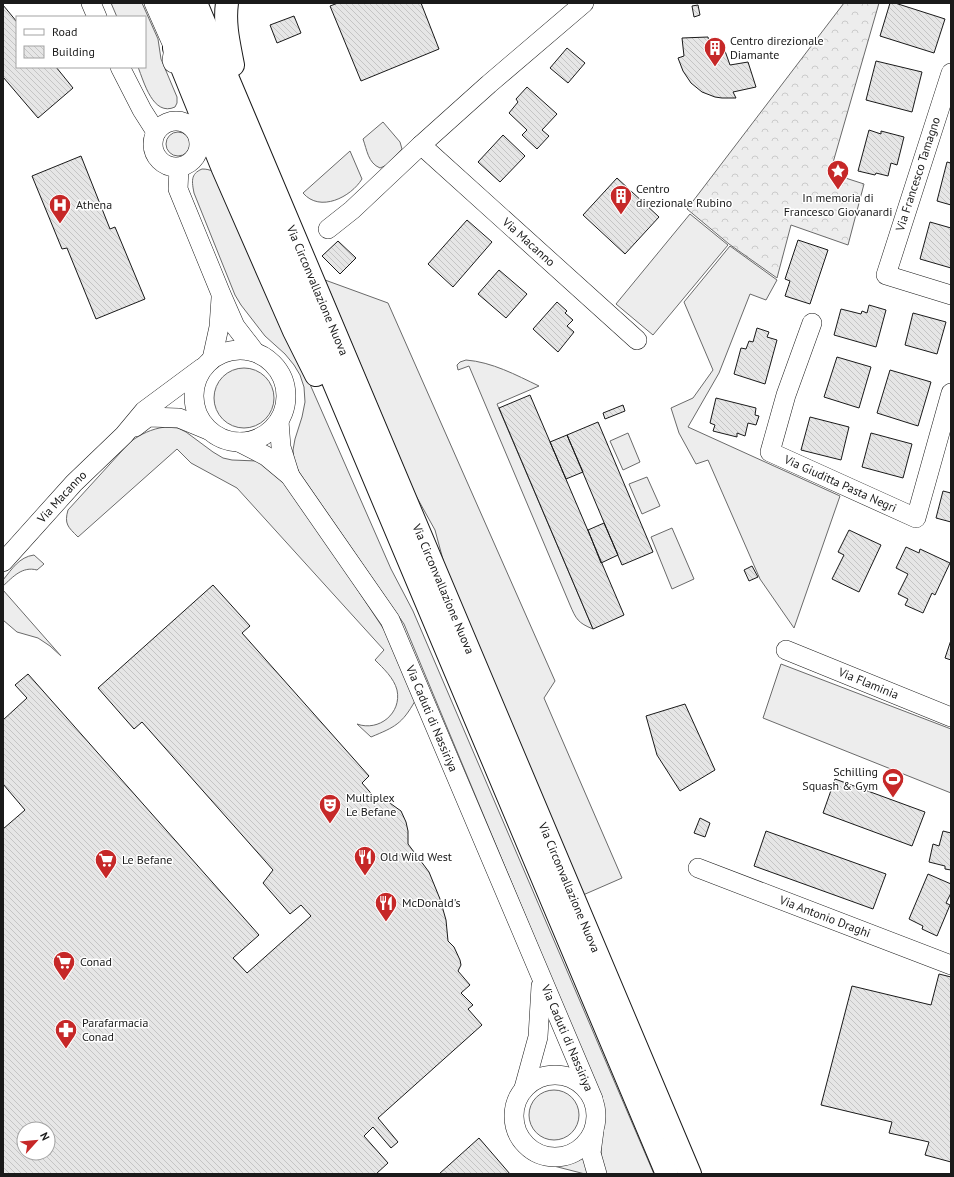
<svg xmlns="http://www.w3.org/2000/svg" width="954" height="1177" font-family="'PT Sans',sans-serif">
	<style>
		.grass { fill: #ededed; stroke: #6a6a6a }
		.forest { fill: url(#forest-crowns); stroke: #6a6a6a }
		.building { fill: url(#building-back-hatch); stroke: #1a1a1a; fill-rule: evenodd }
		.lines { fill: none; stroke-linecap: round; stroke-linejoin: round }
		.minor-casing { stroke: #1a1a1a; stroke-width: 20 }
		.major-casing { stroke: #1a1a1a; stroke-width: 24 }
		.minor { stroke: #fff; stroke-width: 19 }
		.major { stroke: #fff; stroke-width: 22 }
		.labels { text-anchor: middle; stroke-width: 3; stroke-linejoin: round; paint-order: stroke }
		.poi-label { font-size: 12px; fill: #1a1a1a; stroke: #fff; text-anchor: start }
		.street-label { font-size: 12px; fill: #1a1a1a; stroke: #fff }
	</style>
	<defs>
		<pattern id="forest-crowns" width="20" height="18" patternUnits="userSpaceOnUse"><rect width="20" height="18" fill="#ededed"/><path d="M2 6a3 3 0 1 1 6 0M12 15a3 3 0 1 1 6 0" fill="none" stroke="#cbcbcb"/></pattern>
		<pattern id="building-back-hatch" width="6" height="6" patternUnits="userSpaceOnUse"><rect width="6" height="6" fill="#e6e6e6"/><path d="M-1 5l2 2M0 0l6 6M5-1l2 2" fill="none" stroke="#c5c5c5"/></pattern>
	</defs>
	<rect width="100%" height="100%" fill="#fff"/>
	<!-- grass -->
	<path class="grass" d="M111,3H142L158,39L161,59L177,97V103L175,107C153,117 144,82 138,67H145V17H117Z
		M383,122L400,142L402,149L387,165L380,168C368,163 367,150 363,139Z
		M166 144a12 12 0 1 1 24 0a12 12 0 1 1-24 0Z
		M350,151L362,179C351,197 320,213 303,193Z
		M202,169C211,169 215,172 220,179L391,569L413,611L654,1174H604C598,1150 603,1133 602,1110C601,1103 599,1095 597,1088L404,624L299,472L294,461L293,450L295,439L302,417L305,402L304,387L300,375L294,365L285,354L265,336L241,305L235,295L194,193C192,182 190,174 202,169Z
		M690,214L728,245L653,335L616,304Z
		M730,246L777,280L766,300L750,294L719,373L688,427L840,496L794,628L760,579L708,460L696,464L679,433L671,408L693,398L713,370L684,302Z
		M325,280L388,303L555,681L544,698L622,878L583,895L445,567L435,530L415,494Z
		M466,360C492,362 516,375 539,386L497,404L593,629C578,623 576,619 570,605L469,366L458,370L457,365L460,362Z
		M214 398a30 30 0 1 1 60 0a30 30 0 1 1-60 0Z
		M165,427L178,428L186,432L213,452L223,458L232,460L257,461L282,476L389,637L415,701C402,724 395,727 371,737L357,724C379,732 402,713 397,690C394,678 383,668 375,660L384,650L237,488L191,463L177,449L78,537C68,527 64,524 68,510L130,442C141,434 151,429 165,427Z
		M628,433L640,462L623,470L610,441Z
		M647,477L660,506L642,514L629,484Z
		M672,528L694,579L672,589L651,537Z
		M34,555L44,564L37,570C22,566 13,577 3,586V580C12,569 19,557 34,555Z
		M3,590L61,656L50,646L38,638L17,632L3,620Z
		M781,664L951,729V793L763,718Z
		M529 1115a25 25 0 1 1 50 0a25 25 0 1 1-50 0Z
		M583,1154L590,1174H585L546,1164C561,1164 570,1161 583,1154Z"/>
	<!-- forest -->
	<path class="forest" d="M844,3H879L830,173L864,184L848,245L791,225L777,278L729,244L687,209Z"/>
	<!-- building -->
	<path class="building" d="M338,3H421L439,49L361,81L330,6Z
		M890,3H895L945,19L934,53L880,36Z
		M3,5L17,22V67H56L73,88L38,118L3,77Z
		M698,5L700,15L694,17L692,6Z
		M294,16L301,33L277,43L270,25Z
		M708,37L711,53L725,51L730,65L748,62L756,87L733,92L736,98H722L715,97L702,92L691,83L683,71L678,58L684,56L682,38Z
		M567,48L585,63L568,83L550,68Z
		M876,61L922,72L912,112L866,100Z
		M527,87L557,114L542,130L549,136L537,149L522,135L527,130L509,113L518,102L516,99Z
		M869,130L881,134V131L904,137L897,165L891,163L888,176L876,173L875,175L858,171Z
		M503,135L525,156L500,182L478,162Z
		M81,156L110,229L115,227L145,299L96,319L67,248L62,249L32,176Z
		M947,162L951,163V205L937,201Z
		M617,178L659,217L625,254L583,215Z
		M467,220L492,242L453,287L428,264Z
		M930,222L951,228V268L920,259Z
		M798,240L828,250L810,304L785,296L790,281L785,279Z
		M338,241L356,258L340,274L322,256Z
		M499,270L527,294L506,318L478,294Z
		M557,302L567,311L565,313L573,320L567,326L574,332L558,352L533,329Z
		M869,305L886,310L876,347L834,335L841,309L861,314L862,311L867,313Z
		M913,313L946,322L937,354L905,345Z
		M757,328L769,332L767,337L777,340L765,384L734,374L741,348L746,349L749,341L753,342Z
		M837,357L871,367L859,408L824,397Z
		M890,370L931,382L918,426L877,413Z
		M530,395L624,615L593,629L499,408Z
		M716,398L756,408L755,415L759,416L756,425L748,423L745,436L737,433V437L713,431L715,425L710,423Z
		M623,405L625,411L605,419L603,413Z
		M810,417L849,427L841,460L801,450Z
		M598,422L653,552L622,565L567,435Z
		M871,433L912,444L903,478L862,467Z
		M567,435L583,472L566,479L550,442Z
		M943,491L951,493V522L936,518Z
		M604,523L618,555L601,563L588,530Z
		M849,530L881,545L859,592L832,579L844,555L838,552Z
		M906,547L919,553L920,549L950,563L935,595L932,593L923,613L905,605L908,599L898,594L908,574L896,568Z
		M752,566L758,577L749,581L744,570Z
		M213,585L250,626L242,633L369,776L362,783L376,799L387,801L401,811L406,822L408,831V844L429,872L440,899L446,920L448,941L454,947L460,960L461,965L458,971L470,985L461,993L473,1005L468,1009L482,1025L378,1118L398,1142L391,1148L373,1127L364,1136L388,1163L376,1174H3V829L25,810L3,784V720L27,698L15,685L28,674L259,935L233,958L247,973L311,916L301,905L290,914L263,883L273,870L142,722L134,729L98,688ZM24,1129H48V1153H24Z
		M951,640V660L945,658Z
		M685,704L715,770L680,791L657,755L646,716Z
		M835,779L925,812L912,846L823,813Z
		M700,818L710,823L705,837L694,833Z
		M766,831L886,874L873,909L754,866Z
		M943,831L951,833V870L945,869V866L929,862L933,844L939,846Z
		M928,874L951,884V893L946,903L950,905L937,936L922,929L923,926L909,919Z
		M939,974L951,977V1162L925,1155L929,1142L889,1133L892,1122L821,1105L852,986L931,1005Z
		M479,1138L510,1174H439Z"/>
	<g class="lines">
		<!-- minor casing -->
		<g class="minor-casing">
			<g id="minor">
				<path d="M91,3L97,17"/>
				<path d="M154,3L174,48L172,60L173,63"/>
				<path d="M120,67L142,110L156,132"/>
				<path d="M951,73L886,275L951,295"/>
				<circle cx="176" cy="144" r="23"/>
				<path id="s1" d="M421,145L637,340"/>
				<path d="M179,168L178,189L221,294L235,326L255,352"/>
				<path d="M328,229L352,210L421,145L489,84L584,3"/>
				<path id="s2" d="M812,323L786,395L770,452L916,518L951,393"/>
				<circle cx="240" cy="396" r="46"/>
				<path d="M212,359L219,327L221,298"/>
				<path d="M279,421L281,447L290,476"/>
				<path d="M135,427L148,417L179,418L208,430"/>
				<path id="s3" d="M239,442L266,456L290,476L390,620L593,1099"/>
				<path id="s4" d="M3,562L74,483L124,435L144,411L202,368"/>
				<path id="s5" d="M786,650L951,717"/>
				<path id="s6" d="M698,868L951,965"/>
				<circle cx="555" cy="1116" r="41"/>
				<path d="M524,1088L538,1037L541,986"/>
				<path d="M594,1131L591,1153L597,1174"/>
			</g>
		</g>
		<!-- major casing -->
		<g class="major-casing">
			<g id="major">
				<path d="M174,3L667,1174"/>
				<path id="s7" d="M196,3L690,1174"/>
				<path d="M227,3C224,24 229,44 233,65"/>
				<path d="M174,48L223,169L294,331L316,375"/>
			</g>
		</g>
		<!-- minor -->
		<use href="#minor" class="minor"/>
		<!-- major -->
		<use href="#major" class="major"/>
	</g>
	<!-- icons -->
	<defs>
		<g id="building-pin" transform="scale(1.15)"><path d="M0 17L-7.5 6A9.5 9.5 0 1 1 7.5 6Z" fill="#c62828" stroke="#fff"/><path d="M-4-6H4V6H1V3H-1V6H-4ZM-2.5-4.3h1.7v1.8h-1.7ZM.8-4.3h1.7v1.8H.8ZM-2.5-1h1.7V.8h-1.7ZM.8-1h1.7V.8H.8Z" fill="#fff"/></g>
		<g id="sight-pin" transform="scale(1.15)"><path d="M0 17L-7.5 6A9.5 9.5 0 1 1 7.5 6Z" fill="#c62828" stroke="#fff"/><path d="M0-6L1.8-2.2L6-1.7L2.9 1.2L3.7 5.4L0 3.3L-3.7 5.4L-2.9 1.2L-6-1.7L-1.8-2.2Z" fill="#fff"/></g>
		<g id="hospital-pin" transform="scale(1.15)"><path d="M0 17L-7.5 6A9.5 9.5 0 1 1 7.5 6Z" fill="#c62828" stroke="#fff"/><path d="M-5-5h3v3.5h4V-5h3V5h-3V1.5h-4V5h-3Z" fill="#fff"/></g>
		<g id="stadium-pin" transform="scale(1.15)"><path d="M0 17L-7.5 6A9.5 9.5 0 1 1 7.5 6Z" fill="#c62828" stroke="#fff"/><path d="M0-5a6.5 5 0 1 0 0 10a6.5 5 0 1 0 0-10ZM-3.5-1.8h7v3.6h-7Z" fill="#fff"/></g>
		<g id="theatre-pin" transform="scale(1.15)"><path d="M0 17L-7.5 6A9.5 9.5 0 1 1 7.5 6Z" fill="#c62828" stroke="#fff"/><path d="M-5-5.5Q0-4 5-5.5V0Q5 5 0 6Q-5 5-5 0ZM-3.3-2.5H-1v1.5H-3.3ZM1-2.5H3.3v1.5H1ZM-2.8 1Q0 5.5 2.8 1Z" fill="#fff"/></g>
		<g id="restaurant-pin" transform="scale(1.15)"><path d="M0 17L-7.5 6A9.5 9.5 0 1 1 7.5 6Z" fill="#c62828" stroke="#fff"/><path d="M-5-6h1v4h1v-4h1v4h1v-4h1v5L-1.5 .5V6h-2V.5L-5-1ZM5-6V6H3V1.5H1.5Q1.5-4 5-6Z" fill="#fff"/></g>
		<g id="supermarket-pin" transform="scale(1.15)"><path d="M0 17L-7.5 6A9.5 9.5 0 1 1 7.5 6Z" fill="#c62828" stroke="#fff"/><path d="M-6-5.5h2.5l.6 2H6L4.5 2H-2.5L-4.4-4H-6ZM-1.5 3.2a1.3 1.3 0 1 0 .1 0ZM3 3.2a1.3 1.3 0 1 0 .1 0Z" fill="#fff"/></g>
		<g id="pharmacy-pin" transform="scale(1.15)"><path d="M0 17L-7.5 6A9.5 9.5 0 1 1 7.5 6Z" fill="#c62828" stroke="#fff"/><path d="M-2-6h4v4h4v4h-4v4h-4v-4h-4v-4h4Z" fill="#fff"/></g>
	</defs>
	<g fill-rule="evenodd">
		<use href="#building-pin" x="715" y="48"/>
		<use href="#sight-pin" x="838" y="171"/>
		<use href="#building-pin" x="621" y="196"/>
		<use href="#hospital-pin" x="60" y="205"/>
		<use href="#stadium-pin" x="893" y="779"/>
		<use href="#theatre-pin" x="330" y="805"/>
		<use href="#restaurant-pin" x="365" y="857"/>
		<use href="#supermarket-pin" x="106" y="860"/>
		<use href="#restaurant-pin" x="386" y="903"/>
		<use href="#supermarket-pin" x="64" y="962"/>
		<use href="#pharmacy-pin" x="66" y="1030"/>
	</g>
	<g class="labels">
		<!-- poi labels -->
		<g class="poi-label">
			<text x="730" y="45">Centro direzionale<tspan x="730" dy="14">Diamante</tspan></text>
			<text x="636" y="193">Centro<tspan x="636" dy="14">direzionale Rubino</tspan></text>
			<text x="838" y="202" text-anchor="middle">In memoria di<tspan x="838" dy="14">Francesco Giovanardi</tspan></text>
			<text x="76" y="209">Athena</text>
			<text x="878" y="776" text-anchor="end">Schilling<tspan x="878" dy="14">Squash &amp; Gym</tspan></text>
			<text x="346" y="802">Multiplex<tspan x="346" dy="14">Le Befane</tspan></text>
			<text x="380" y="861">Old Wild West</text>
			<text x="122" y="864">Le Befane</text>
			<text x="402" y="907">McDonald's</text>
			<text x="80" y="966">Conad</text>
			<text x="82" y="1027">Parafarmacia<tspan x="82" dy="14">Conad</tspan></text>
		</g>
		<!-- street labels -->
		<g class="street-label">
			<text transform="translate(918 174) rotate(-72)" y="4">Via Francesco Tamagno</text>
			<text dy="4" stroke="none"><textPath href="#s1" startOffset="145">Via Macanno</textPath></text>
			<text dy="4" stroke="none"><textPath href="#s7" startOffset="312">Via Circonvallazione Nuova</textPath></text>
			<text dy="4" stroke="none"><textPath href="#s2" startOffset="213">Via Giuditta Pasta Negri</textPath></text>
			<text dy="4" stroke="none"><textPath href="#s4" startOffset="88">Via Macanno</textPath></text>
			<text dy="4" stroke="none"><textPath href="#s7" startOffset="636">Via Circonvallazione Nuova</textPath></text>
			<text dy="4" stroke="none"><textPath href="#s5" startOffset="89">Via Flaminia</textPath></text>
			<text dy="4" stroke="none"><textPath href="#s3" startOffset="344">Via Caduti di Nassiriya</textPath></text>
			<text dy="4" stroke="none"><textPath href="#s7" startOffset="960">Via Circonvallazione Nuova</textPath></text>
			<text dy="4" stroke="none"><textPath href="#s6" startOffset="136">Via Antonio Draghi</textPath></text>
			<text dy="4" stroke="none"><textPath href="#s3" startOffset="691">Via Caduti di Nassiriya</textPath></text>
		</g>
	</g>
	<!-- border -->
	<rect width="954" height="1177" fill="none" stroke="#1a1a1a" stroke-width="8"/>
	<!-- legend -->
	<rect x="16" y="16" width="130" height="52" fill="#ffffff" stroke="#a3a3a3"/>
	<rect x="24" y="29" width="20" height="6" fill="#ffffff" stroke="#a3a3a3"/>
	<text x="52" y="36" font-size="12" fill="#1a1a1a">Road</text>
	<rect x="24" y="46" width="20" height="12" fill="url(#building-back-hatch)" stroke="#a3a3a3"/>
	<text x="52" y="56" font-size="12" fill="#1a1a1a">Building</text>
	<!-- north arrow -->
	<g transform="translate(36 1141) rotate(63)"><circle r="19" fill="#ffffff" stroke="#a3a3a3"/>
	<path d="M0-3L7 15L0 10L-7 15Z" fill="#c62828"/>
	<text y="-6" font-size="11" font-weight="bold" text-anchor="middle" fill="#1a1a1a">N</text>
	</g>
</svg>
